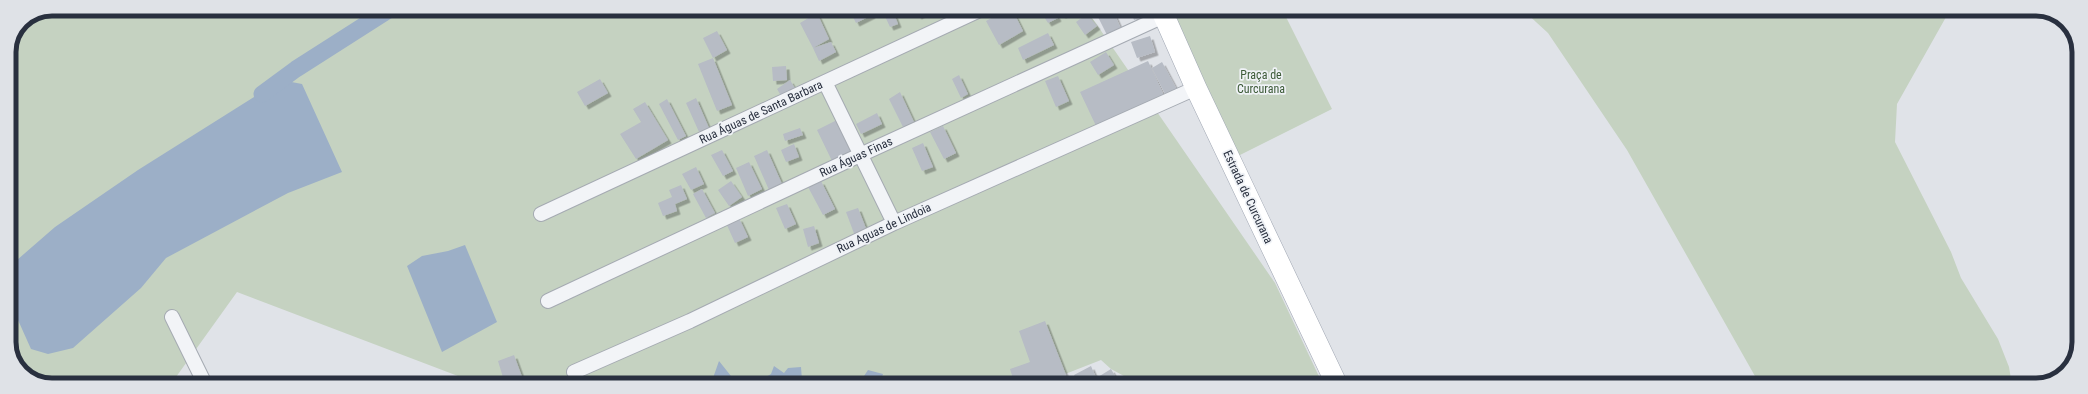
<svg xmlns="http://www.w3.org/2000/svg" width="2088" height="394" font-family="'Roboto Condensed',sans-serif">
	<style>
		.green { fill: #c5d2c1 }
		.water { fill: #9cafc7 }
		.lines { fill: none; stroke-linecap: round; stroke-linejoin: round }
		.canal { stroke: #9cafc7; stroke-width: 17 }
		.building { fill: #b7bcc5; filter: url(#shadow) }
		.street-casing { stroke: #a5aab2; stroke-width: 16 }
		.primary-casing { stroke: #a0a7b3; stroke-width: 22 }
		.street { stroke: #f2f4f7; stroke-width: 14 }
		.primary { stroke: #fff; stroke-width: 21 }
		.labels { text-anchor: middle; stroke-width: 3.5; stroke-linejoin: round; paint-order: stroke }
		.park-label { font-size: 12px; fill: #3c5a37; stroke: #eff2f6 }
		.street-label { font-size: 12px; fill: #29303f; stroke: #eff2f6 }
		.rim { fill: none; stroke: #29303f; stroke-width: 5 }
	</style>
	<defs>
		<filter id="shadow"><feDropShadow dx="3.5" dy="3.5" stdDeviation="0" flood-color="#0004"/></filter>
	</defs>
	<rect width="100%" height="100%" fill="#e0e3e8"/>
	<!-- green -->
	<path class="green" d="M52,9H1086L1275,283L1323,385H1136L1135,382L1111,369L1101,360L1037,385L479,384L237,292L171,384H44L21,372L9,347V52L22,21Z
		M1172,9H1282L1332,109L1238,156Z
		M1523,10H1821L1835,15L1851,10H1950L1897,104L1895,142L1951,252L1961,278L1998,339L2009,367L2012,385H1760L1627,150L1548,33Z"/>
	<!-- water -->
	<path class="water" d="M281,80L302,84L342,172L288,193L166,258L141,288L73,348L48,354L31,349L9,300V267L55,227L138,170Z
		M465,245L497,322L442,352L407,266L422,256L448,251Z
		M719,361L735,381C751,378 756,383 771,374L774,366L784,373L788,368L801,367L802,380L808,385L783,381L776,384H700V377L713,378Z
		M868,370L883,374L879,385H864V376Z"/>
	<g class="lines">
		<!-- canal -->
		<path class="canal" d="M262,94L296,69L390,9"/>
	</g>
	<!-- building -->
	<path class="building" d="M849,9H869L872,15L856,23Z
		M892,9L898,24L890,27L882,10Z
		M915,9H931L918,16Z
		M1008,9H1012L1023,31L999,45L986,21Z
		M1039,9H1053L1058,18L1048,23Z
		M1059,9H1075L1062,15Z
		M1108,9H1112L1121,29L1107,35L1097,15Z
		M1130,9H1145L1147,15L1134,20Z
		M817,13L829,39L813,48L800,23Z
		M1087,14L1097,26L1085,35L1076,22Z
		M717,31L727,50L713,58L703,38Z
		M1048,33L1054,45L1023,60L1018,48Z
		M1150,36L1155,52L1137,58L1131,42Z
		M831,42L836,52L819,61L813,48Z
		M1106,52L1114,65L1098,75L1090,62Z
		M713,58L732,105L717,111L698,64Z
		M1148,61L1165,98L1097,128L1080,92Z
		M1162,62L1177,90L1166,96L1152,68Z
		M786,66L787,80L773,81L772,67Z
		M959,75L968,94L961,98L952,79Z
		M1058,76L1069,101L1056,107L1045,81Z
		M600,79L608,93L585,106L577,92Z
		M790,80L796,90L783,99L777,89Z
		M900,92L914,122L903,127L889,99Z
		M696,98L709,128L699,132L686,103Z
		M667,99L686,136L678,140L659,104Z
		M645,102L668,140L636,159L620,134L641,122L633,109Z
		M877,113L882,124L861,134L856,124Z
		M837,120L853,153L833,163L817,130Z
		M943,126L956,153L944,159L930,132Z
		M800,128L803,135L785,141L783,134Z
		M923,143L933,167L922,171L912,148Z
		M794,144L799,157L786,162L781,150Z
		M722,150L733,171L723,176L711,155Z
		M767,150L782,184L769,190L754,156Z
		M749,162L762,189L748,196L736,168Z
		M696,167L704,184L691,190L682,174Z
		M731,181L742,197L729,206L718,190Z
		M821,181L835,209L823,215L808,187Z
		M681,185L687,199L675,204L677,211L663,216L658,203L672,197L669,190Z
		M702,189L715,213L706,218L693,194Z
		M787,204L796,224L785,229L776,208Z
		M858,208L867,231L855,236L846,212Z
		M739,218L748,237L735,243L726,223Z
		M814,226L819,243L808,247L803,229Z
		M1045,321L1066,375L1040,385H1015L1010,369L1030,362L1019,331Z
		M514,355L522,377L505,384L498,361Z
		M1091,366L1099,385H1079L1074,375Z
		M1111,369L1119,383L1126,381L1132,385H1102L1098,377Z"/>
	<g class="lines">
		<!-- street casing -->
		<g class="street-casing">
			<path id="street" d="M825,82L894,223
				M541,214L982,9
				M548,301L860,155L1164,16
				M172,317L205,384
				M574,372L690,321L894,223L1196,88"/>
		</g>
		<!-- primary casing -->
		<g class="primary-casing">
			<path id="primary" d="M1161,9L1196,88L1337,385"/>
		</g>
		<!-- street -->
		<use href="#street" class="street"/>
		<!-- primary -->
		<use href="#primary" class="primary"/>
	</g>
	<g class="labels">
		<!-- park labels -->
		<g class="park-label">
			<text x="1261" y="79">Praça de<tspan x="1261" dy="14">Curcurana</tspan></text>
		</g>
		<!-- street labels -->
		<g class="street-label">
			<text transform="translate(761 112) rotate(-25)" y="4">Rua Águas de Santa Barbara</text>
			<text transform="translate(856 157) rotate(-25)" y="4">Rua Águas Finas</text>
			<text transform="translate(1248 197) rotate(65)" y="4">Estrada de Curcurana</text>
			<text transform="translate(884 228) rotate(-25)" y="4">Rua Aguas de Lindoia</text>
		</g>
	</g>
	<!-- crop -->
	<path d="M0 0H2088V394H0ZM52 16H2036A36 36 0 0 1 2072 52V342A36 36 0 0 1 2036 378H52A36 36 0 0 1 16 342V52A36 36 0 0 1 52 16Z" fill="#dfe2e7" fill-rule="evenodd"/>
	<path class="rim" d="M52 16H2036A36 36 0 0 1 2072 52V342A36 36 0 0 1 2036 378H52A36 36 0 0 1 16 342V52A36 36 0 0 1 52 16Z"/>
</svg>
